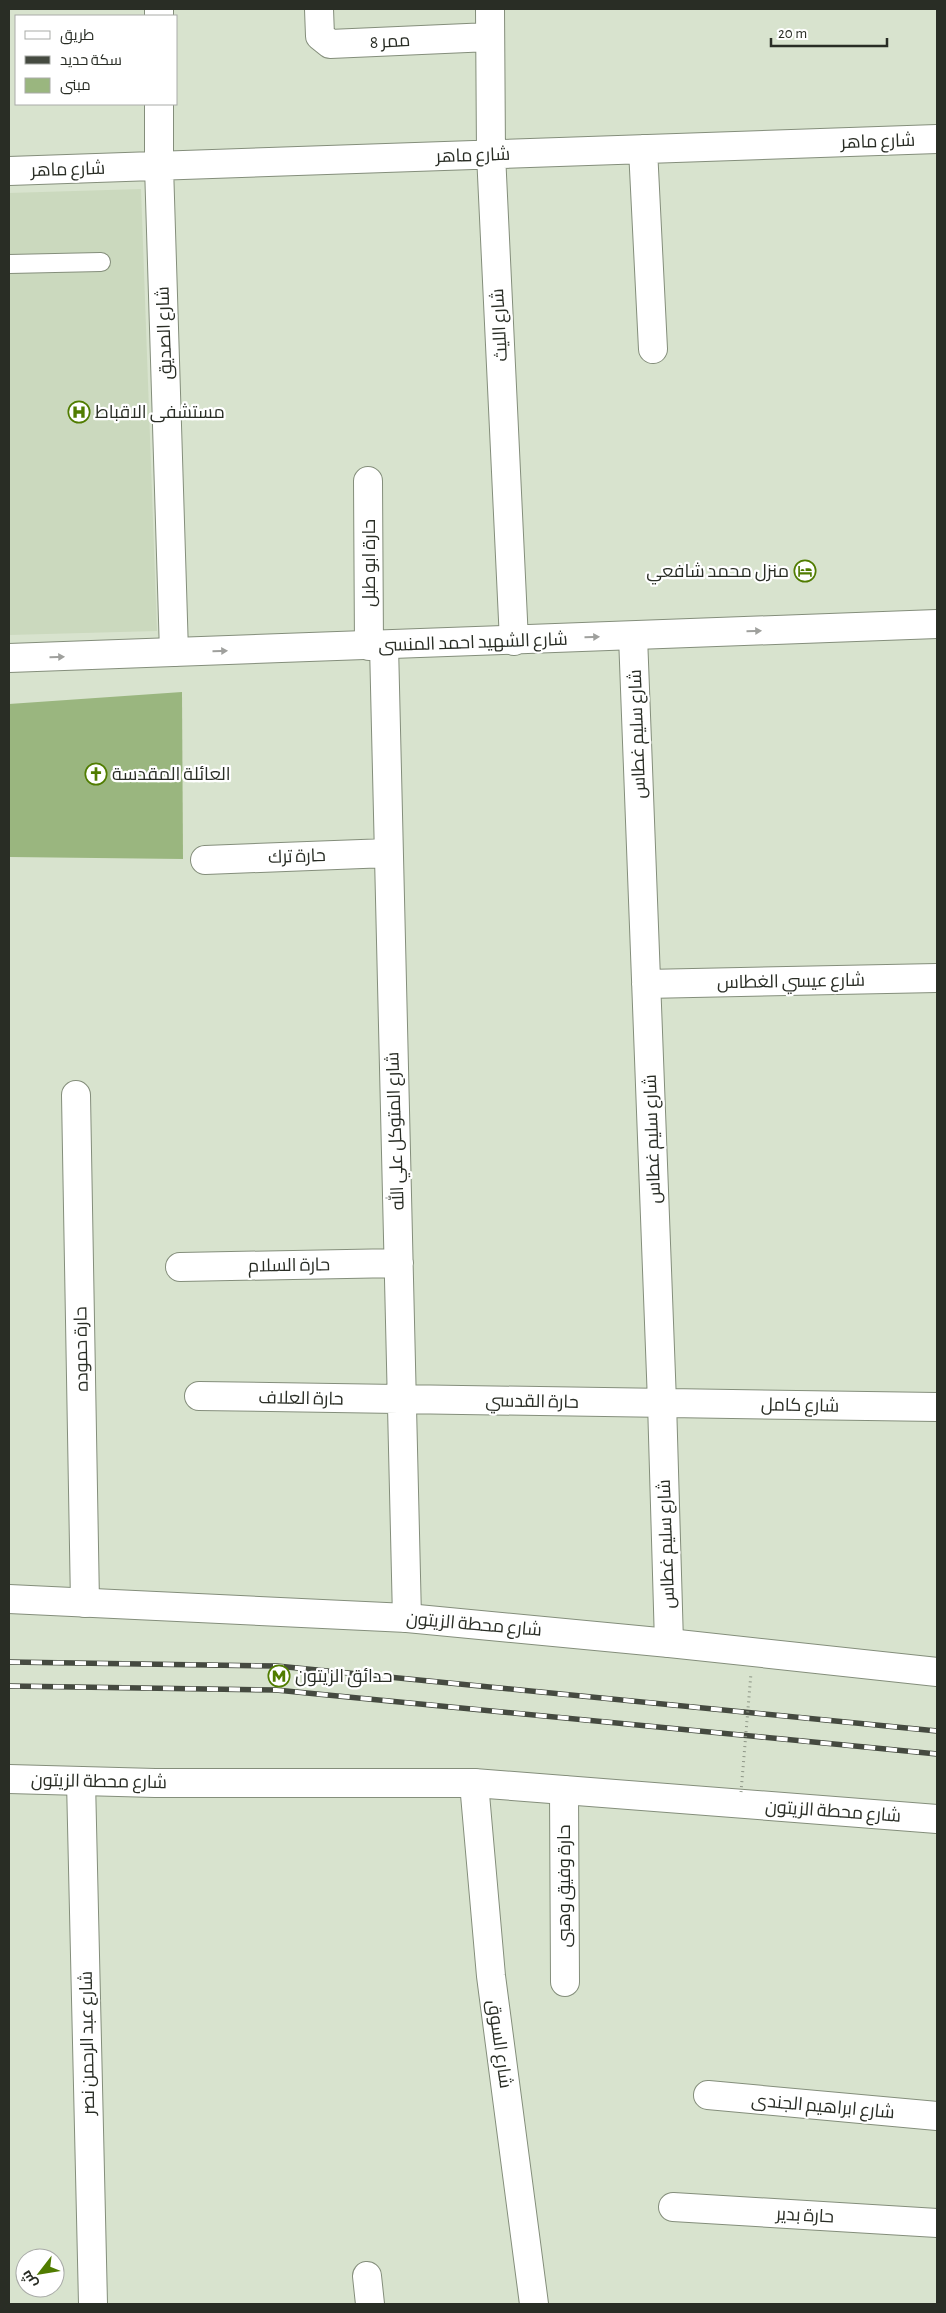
<svg xmlns="http://www.w3.org/2000/svg" width="946" height="2313" font-family="'Alegreya Sans',Cairo,sans-serif">
	<style>
		.built { fill: #cbd9be }
		.building { fill: #9ab67f }
		.lines { fill: none; stroke-linecap: round; stroke-linejoin: round }
		.lane-casing { stroke: #848e7b; stroke-width: 20 }
		.street-casing { stroke: #848e7b; stroke-width: 30 }
		.secondary-casing { stroke: #848e7b; stroke-width: 30 }
		.lane { stroke: #fff; stroke-width: 18 }
		.street { stroke: #fff; stroke-width: 28 }
		.secondary { stroke: #fff; stroke-width: 28 }
		.rail-casing { stroke: #454a40; stroke-width: 5.5 }
		.rail { stroke: #fff; stroke-width: 4; stroke-dasharray: 11; stroke-linecap: butt }
		.path-bridge { stroke: #8d9586; stroke-width: 3; stroke-dasharray: 1 4; stroke-linecap: butt }
		.oneway { fill: #9fa09d }
		.labels { text-anchor: middle; stroke-width: 4.5; stroke-linejoin: round; paint-order: stroke }
		.street-label { font-size: 18px; fill: #292d25; stroke: #fff }
		.poi-label { font-size: 18px; fill: #292d25; stroke: #fff; text-anchor: start }
	</style>
	<rect width="100%" height="100%" fill="#d8e3ce"/>
	<!-- built -->
	<path class="built" d="M141,189L157,631L9,635V193Z"/>
	<!-- building -->
	<path class="building" d="M182,692L183,859L10,857L9,704Z"/>
	<g class="lines">
		<!-- lane casing -->
		<g class="lane-casing">
			<path id="lane" d="M9,264L101,262"/>
		</g>
		<!-- street casing -->
		<g class="street-casing">
			<path id="street" d="M319,9L320,36L330,44L490,37
				M490,9L491,154L514,641
				M159,16V9
				M159,104V166L174,652
				M643,149L653,349
				M9,171L937,139
				M368,481L369,646
				M633,636L662,1402L669,1643
				M384,645L407,1618
				M205,860L388,853
				M646,984L937,978
				M76,1095L85,1603
				M180,1267L399,1263
				M199,1396L937,1407
				M81,1781L93,2304
				M474,1783L491,1976L534,2304
				M564,1790L565,1982
				M708,2095L937,2116
				M673,2207L937,2223
				M367,2276L370,2304"/>
		</g>
		<!-- secondary casing -->
		<g class="secondary-casing">
			<path id="secondary" d="M9,658L937,624
				M9,1599L407,1618L669,1643L937,1672
				M9,1779L155,1783H474L937,1819"/>
		</g>
		<!-- lane -->
		<use href="#lane" class="lane"/>
		<!-- street -->
		<use href="#street" class="street"/>
		<!-- secondary -->
		<use href="#secondary" class="secondary"/>
		<!-- rail casing -->
		<g class="rail-casing">
			<path id="rail" d="M9,1662L277,1666L937,1731
				M9,1686L276,1690L937,1754"/>
		</g>
		<!-- rail -->
		<use href="#rail" class="rail"/>
		<!-- path-bridge -->
		<path class="path-bridge" d="M741,1792L751,1673"/>
	</g>
	<!-- one-way arrows -->
	<defs><path id="oneway-solid" d="M-6-.8H1V-3.2L6.5 0L1 3.2V.8H-6Z" transform="scale(1.25)"/></defs>
	<g class="oneway">
		<use href="#oneway-solid" transform="translate(754 631) rotate(-2)"/>
		<use href="#oneway-solid" transform="translate(592 637) rotate(-2)"/>
		<use href="#oneway-solid" transform="translate(220 651) rotate(-2)"/>
		<use href="#oneway-solid" transform="translate(57 657) rotate(-2)"/>
	</g>
	<!-- icons -->
	<defs>
		<g id="hospital-ring" transform="scale(1.125)"><circle r="9.5" fill="#fff" stroke="#507c00" stroke-width="1.5"/><path d="M-5-5h3v3.5h4V-5h3V5h-3V1.5h-4V5h-3Z" fill="#507c00"/></g>
		<g id="hotel-ring" transform="scale(1.125)"><circle r="9.5" fill="#fff" stroke="#507c00" stroke-width="1.5"/><path d="M-6-4.5h1.5V1H6V5H4.5V3h-9V5H-6ZM-4 0a1.8 1.8 0 1 1 3.6 0ZM.5 0V-2.5h3Q6-2.5 6 0Z" fill="#507c00"/></g>
		<g id="church-ring" transform="scale(1.125)"><circle r="9.5" fill="#fff" stroke="#507c00" stroke-width="1.5"/><path d="M-1.2-6h2.4v3.5h3.3v2.4h-3.3V6h-2.4V-.1h-3.3v-2.4h3.3Z" fill="#507c00"/></g>
		<g id="metro-ring" transform="scale(1.125)"><circle r="9.5" fill="#fff" stroke="#507c00" stroke-width="1.5"/><path d="M-5.5 5V-5H-3L0 0L3-5H5.5V5H3V-.5L0 4L-3-.5V5Z" fill="#507c00"/></g>
	</defs>
	<g fill-rule="evenodd">
		<use href="#hospital-ring" x="79" y="412"/>
		<use href="#hotel-ring" x="805" y="571"/>
		<use href="#church-ring" x="96" y="774"/>
		<use href="#metro-ring" x="279" y="1676"/>
	</g>
	<g class="labels">
		<!-- street labels -->
		<g class="street-label">
			<text transform="translate(390 41) rotate(-3)" y="6">ممر 8</text>
			<text transform="translate(878 141) rotate(-2)" y="6">شارع ماهر</text>
			<text transform="translate(473 155) rotate(-2)" y="6">شارع ماهر</text>
			<text transform="translate(68 169) rotate(-2)" y="6">شارع ماهر</text>
			<text transform="translate(499 325) rotate(-93)" y="6">شارع الليث</text>
			<text transform="translate(164 333) rotate(-92)" y="6">شارع الصديق</text>
			<text transform="translate(369 563) rotate(-90)" y="6">حارة ابو طبل</text>
			<text transform="translate(473 642) rotate(-2)" y="6">شارع الشهيد احمد المنسى</text>
			<text transform="translate(637 734) rotate(-92)" y="6">شارع سليم غطاس</text>
			<text transform="translate(297 856) rotate(-2)" y="6">حارة ترك</text>
			<text transform="translate(791 981) rotate(-1)" y="6">شارع عيسي الغطاس</text>
			<text transform="translate(395 1131) rotate(-92)" y="6">شارع المتوكل علي الله</text>
			<text transform="translate(652 1139) rotate(-92)" y="6">شارع سليم غطاس</text>
			<text transform="translate(289 1265) rotate(-1)" y="6">حارة السلام</text>
			<text transform="translate(81 1349) rotate(-91)" y="6">حارة حموده</text>
			<text transform="translate(301 1398) rotate(1)" y="6">حارة العلاف</text>
			<text transform="translate(532 1401) rotate(1)" y="6">حارة القدسي</text>
			<text transform="translate(800 1405) rotate(1)" y="6">شارع كامل</text>
			<text transform="translate(666 1544) rotate(-92)" y="6">شارع سليم غطاس</text>
			<text transform="translate(474 1624) rotate(5)" y="6">شارع محطة الزيتون</text>
			<text transform="translate(99 1781) rotate(1)" y="6">شارع محطة الزيتون</text>
			<text transform="translate(833 1811) rotate(4)" y="6">شارع محطة الزيتون</text>
			<text transform="translate(564 1886) rotate(-90)" y="6">حارة وفيق وهبى</text>
			<text transform="translate(87 2043) rotate(-91)" y="6">شارع عبد الرحمن نصر</text>
			<text transform="translate(500 2044) rotate(82)" y="6">شارع السوق</text>
			<text transform="translate(823 2106) rotate(5)" y="6">شارع ابراهيم الجندى</text>
			<text transform="translate(805 2215) rotate(3)" y="6">حارة بدير</text>
		</g>
		<!-- poi labels -->
		<g class="poi-label">
			<text x="95" y="418">مستشفى الاقباط</text>
			<text x="789" y="577" text-anchor="end">منزل محمد شافعي</text>
			<text x="112" y="780">العائلة المقدسة</text>
			<text x="295" y="1682">حدائق الزيتون</text>
		</g>
	</g>
	<!-- border -->
	<rect width="946" height="2313" fill="none" stroke="#292d25" stroke-width="20"/>
	<!-- legend -->
	<rect x="15" y="15" width="162" height="90" fill="#ffffff" stroke="#a9aba8"/>
	<rect x="25" y="31" width="25" height="8" fill="#ffffff" stroke="#a9aba8"/>
	<text x="60" y="40" font-size="15" fill="#292d25">طريق</text>
	<rect x="25" y="56" width="25" height="8" fill="#454a40" stroke="#a9aba8"/>
	<text x="60" y="65" font-size="15" fill="#292d25">سكة حديد</text>
	<rect x="25" y="78" width="25" height="15" fill="#9ab67f" stroke="#a9aba8"/>
	<text x="60" y="90" font-size="15" fill="#292d25">مبنى</text>
	<!-- north arrow -->
	<g transform="translate(40 2273) rotate(239)"><circle r="24" fill="#ffffff" stroke="#a9aba8"/>
	<path d="M0-4L9 19L0 12L-9 19Z" fill="#507c00"/>
	<text y="-8" font-size="14" font-weight="bold" text-anchor="middle" fill="#292d25">ش</text>
	</g>
	<!-- scale -->
	<path d="M771 38v8h116v-8" fill="none" stroke="#292d25" stroke-width="2.5"/>
	<text x="778" y="38" font-size="15" fill="#292d25" stroke="#ffffff" stroke-width="4" paint-order="stroke">20 m</text>
</svg>
